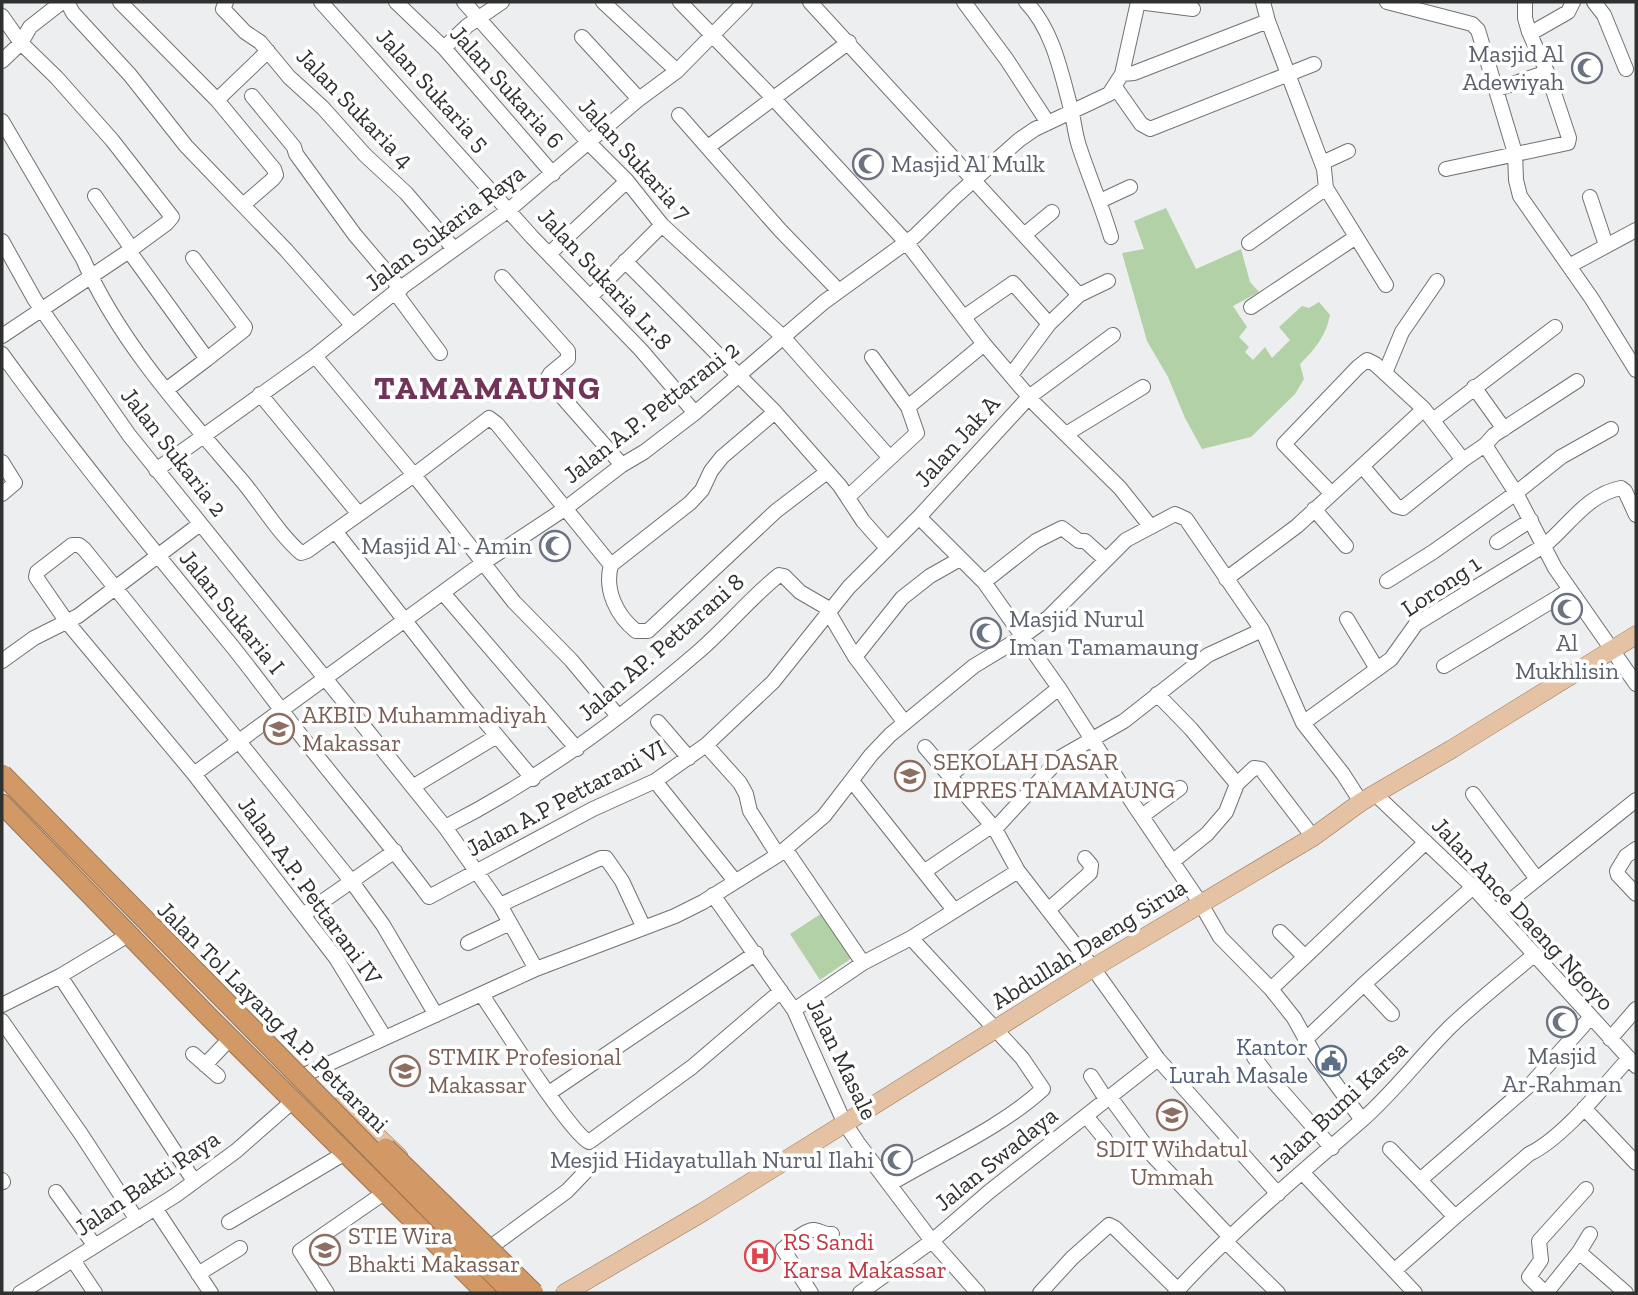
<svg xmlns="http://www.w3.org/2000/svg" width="1638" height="1295" font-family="'Zilla Slab',serif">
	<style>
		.green { fill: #b2d1a6 }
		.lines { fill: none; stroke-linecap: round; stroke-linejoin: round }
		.minor-casing { stroke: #707172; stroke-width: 16 }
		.major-casing { stroke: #997453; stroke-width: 19 }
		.highway-casing { stroke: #997453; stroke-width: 21 }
		.minor { stroke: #fff; stroke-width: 14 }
		.major { stroke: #e4c2a3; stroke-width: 18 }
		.highway { stroke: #d29966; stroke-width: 19 }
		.highway-bridge-casing { stroke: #997453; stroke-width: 21; stroke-linecap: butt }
		.highway-bridge { stroke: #d29966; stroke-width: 19 }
		.labels { text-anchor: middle; stroke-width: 7; stroke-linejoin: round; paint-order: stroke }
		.worship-label { font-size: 24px; fill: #5b616d; stroke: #fff; text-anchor: end }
		.street-label { font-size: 24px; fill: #2f3030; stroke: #fff }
		.education-label { font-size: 24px; fill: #785e54; stroke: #fff; text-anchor: start }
		.service-label { font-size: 24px; fill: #4e5e75; stroke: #fff; text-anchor: end }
		.health-label { font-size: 24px; fill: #be3a42; stroke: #fff; text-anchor: start }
		.district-label { font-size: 32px; font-weight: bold; letter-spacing: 2px; fill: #723358; stroke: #fff }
	</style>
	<rect width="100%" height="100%" fill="#edeef0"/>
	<!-- green -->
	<path class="green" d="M1166,208L1196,269L1241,249L1250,282L1259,292L1233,306L1247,327L1239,337L1249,347L1245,352L1253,360L1265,347L1272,358L1290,340L1279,327L1302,306L1309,308L1319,302L1330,315C1326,336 1315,349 1300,364L1304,379L1295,394L1251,437L1202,449L1185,418L1168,377L1147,341L1122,253L1144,249L1134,221Z
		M822,913L852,958L820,980L790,934Z"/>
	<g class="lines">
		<!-- minor casing -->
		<g class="minor-casing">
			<path id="minor" d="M67,2L73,13L130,75L186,146L286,250L353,326
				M120,2L217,100L274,169L276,175L273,179L243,205
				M226,2L223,9L226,12L245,32L260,42L289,77L323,108L365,155L406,193L454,249
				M321,2L532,237L641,350L695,413
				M396,2L444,48L553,174
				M464,2L589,143L627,181L662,225L783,337L890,458
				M603,2L677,71
				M680,2L773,98L906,242L984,344L1036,405L1120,488L1151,527
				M810,2L1079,295L1049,324L1011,375
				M964,2L1007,60L1048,123
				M1026,2C1053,30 1061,72 1071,109C1074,121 1075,134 1079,146C1089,177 1102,206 1111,237
				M1138,2L1193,9
				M1387,2L1472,24L1478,30L1515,153L1516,180L1520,196L1592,299L1636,370
				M1525,2V18L1529,32H1533L1568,12L1573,2
				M1594,2L1604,15L1626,69
				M2,16L21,43L57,78L112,140L172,217L167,223L129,251L2,336
				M1268,21L1324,169L1326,188L1386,285
				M582,37L639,99
				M444,48L467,26L502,2
				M2,61L21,43L30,27L62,2
				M1122,74L1134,73L1268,21L1263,2
				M1115,87L1141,124L1150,129L1314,64
				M1498,89L1547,72L1529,32
				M252,96L294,147L296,154
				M217,100L268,51
				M679,115L780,230L839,291
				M2,121L83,259C119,342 185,414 243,482C262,505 279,534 301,553L307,551L414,475L489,418L497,424L611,565L690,503L702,490L711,471L722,457L775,412
				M708,147L849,42
				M296,154L355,235L401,289
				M1322,163L1348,151
				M1446,169L1568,143L1569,138L1547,72
				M95,196L132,249
				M1590,197L1606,245
				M1100,201L1130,187
				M1024,235L1052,212
				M2,241L35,300L129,435L445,827L500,905L536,969
				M1249,243L1326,188
				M129,251L207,359L244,330L245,327L193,258
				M549,254L627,181
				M625,261L775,412L840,486L863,521L887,548
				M1569,266L1636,230
				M502,277L568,351V359L550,374L547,379L549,382L622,465
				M395,292L440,353
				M1079,295L1108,281
				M590,297L662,225
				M1251,307L1356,237
				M964,317L1013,283L1049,324
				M2,354C75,455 153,550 232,646C260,681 286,717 313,751C352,800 392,847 429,897L593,809L655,781L706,745L773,682L849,587L919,517L1029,397L1113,335
				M315,356L414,475L514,602L571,660L618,716
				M1385,373L1402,332L1437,281
				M1474,387L1504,429
				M166,390L207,359
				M260,394L358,513
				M908,407L984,344
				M1433,420L1555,327
				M1066,434L1143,387
				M1485,445L1516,493L1555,568L1636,684
				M1463,460L1485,445L1494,435L1577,381
				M2,462L15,483L2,494
				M156,470L315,356L395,292L510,209L639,99L677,71L745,2
				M1331,493L1284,444L1358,367L1367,360L1375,364L1424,409L1463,460L1403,508L1396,506L1362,466
				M848,497L917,433L908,407L872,357
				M1314,509L1346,546
				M919,517L984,582L1059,688L1134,805L1201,904L1220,937L1271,989L1294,1018L1314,1054L1362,1120
				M335,531L467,700L533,779
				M1497,542L1531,520
				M611,565C604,590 617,616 636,631H648L776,511L827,472
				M1226,579L1297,526L1424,409
				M1387,581L1433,552L1516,493L1561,457L1611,429
				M984,582L1036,541L1062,528L1079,541H1085L1105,559
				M443,593L577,749
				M829,613L855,657L905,723
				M1347,619L1377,669
				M855,657L902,598L930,576L960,559
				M2,661L34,638L78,616L200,524
				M1444,666L1570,590
				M1157,694L1191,729L1237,784L1254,768L1261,769L1313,837
				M658,722L689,758
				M1303,723L1391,659L1416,624L1545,545C1569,525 1588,494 1621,488L1625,491L1636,515
				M706,745L740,783L746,794L750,811L778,855
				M925,747L995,829L1018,871L1093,968L1158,1059L1278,1194
				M194,774L483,563L566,508L622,465L644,452L695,413L824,302L915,236L956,196L1019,140L1035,129L1109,94L1122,74L1138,2
				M949,776L1059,688
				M655,781L735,881
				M852,781L954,910
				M414,786L497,736
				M1375,794L1473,887L1636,1066
				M1473,794L1537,879
				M1142,816L1180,788
				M445,827C539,779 619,720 698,652C727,627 750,598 779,575L784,576L800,592L831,610
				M1636,849L1626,856L1617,871L1618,875L1636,894
				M786,850L863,963
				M1172,862L1207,834L1226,812L1237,784
				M925,871L987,829H995L1061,757L1124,721L1208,655L1262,630
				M713,895L794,1010L844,1122L858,1143L932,1241L978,1293
				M500,905L601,858H606L622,881L644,928
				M1048,910L1090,873L1091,865L1085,858
				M1496,912L1636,800
				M303,915L395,851
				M1280,932L1305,957
				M468,943L510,923
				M60,976L194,1181
				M1364,984L1392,1014
				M1271,989L1426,842
				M482,995C499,1020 570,1133 589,1142L692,1067L781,991
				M2,1005L60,976L120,940
				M794,1010L863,963L911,938L1018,871
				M2,1021L81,1134L137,1220
				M385,1038L336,958L194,774L67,622L36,577L37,572L72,545H79L84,549L352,882L383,925L436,1015
				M1610,1039L1636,1009
				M1305,1040L1364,984L1473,887
				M193,1054L218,1076
				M1254,1057L1265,1072L1332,1148
				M205,1065L224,1045
				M304,1075L536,969L675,916L703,902L778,855L824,816L871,755L890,735L974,666L1022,637L1049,617L1126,540L1175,514L1186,519L1262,630L1303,723L1343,774L1361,802
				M1091,1076L1106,1099
				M549,1093L756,953
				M1110,1097L1154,1157L1230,1237
				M1584,1108L1636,1163
				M1086,1116L1105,1139
				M1390,1149L1420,1180
				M1302,1172L1415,1293
				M2,1180L3,1182
				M890,1184C940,1154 999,1129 1043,1089L1022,1058L911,938
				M56,1192L95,1246
				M155,1208L211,1293
				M1455,1217L1529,1154C1563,1138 1603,1087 1629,1058
				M229,1222L345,1153
				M1226,1242L1278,1293
				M492,1246L567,1191L592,1165
				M1579,1252L1590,1234
				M73,1260L95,1293
				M1395,1270L1455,1217L1420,1180L1532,1083L1590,1018
				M198,1274L240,1248
				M20,1293L176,1195L236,1151L293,1101
				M327,1293L300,1251L384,1193
				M811,1293L783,1249C790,1244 806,1229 814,1230C822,1231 824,1235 832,1234
				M860,1293L932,1241L990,1191L1158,1059
				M1040,1293L1072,1258L1109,1225L1115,1228L1178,1290
				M1175,1293C1232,1230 1299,1175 1362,1120C1395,1091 1420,1057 1450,1027C1477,1001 1507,978 1535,954
				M1545,1293L1529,1277L1541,1260L1539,1241L1586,1189
				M1546,1293L1579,1252L1626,1293"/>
		</g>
		<!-- major casing -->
		<g class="major-casing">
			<path id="major" d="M338,1107L351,1111L399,1157
				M565,1293L703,1212L1093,968L1313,837L1361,802L1452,749L1636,635"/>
		</g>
		<!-- highway casing -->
		<g class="highway-casing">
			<path id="highway" d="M2,804L209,1017L486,1293"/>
		</g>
		<!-- minor -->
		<use href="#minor" class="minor"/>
		<!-- major -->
		<use href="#major" class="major"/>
		<!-- highway -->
		<use href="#highway" class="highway"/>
		<!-- highway-bridge casing -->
		<g class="highway-bridge-casing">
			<path id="highway-bridge" d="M2,774L512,1293
				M386,1148L534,1293"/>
		</g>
		<!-- highway-bridge -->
		<use href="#highway-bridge" class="highway-bridge"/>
	</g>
	<!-- icons -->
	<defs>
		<g id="mosque-ring" transform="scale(1.575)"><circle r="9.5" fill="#fff" stroke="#6b7280" stroke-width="1.5"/><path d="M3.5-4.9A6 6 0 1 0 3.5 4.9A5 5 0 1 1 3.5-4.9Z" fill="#6b7280"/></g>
		<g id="university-ring" transform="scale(1.575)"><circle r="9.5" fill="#fff" stroke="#8d6e63" stroke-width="1.5"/><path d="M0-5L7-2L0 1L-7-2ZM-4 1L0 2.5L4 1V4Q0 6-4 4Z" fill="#8d6e63"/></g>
		<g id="school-ring" transform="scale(1.575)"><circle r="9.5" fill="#fff" stroke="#8d6e63" stroke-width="1.5"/><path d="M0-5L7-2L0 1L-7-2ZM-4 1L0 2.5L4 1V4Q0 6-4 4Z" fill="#8d6e63"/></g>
		<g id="civic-ring" transform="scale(1.575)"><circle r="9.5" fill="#fff" stroke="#5c6f8a" stroke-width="1.5"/><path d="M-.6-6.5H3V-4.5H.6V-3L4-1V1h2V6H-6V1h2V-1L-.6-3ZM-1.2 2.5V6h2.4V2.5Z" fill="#5c6f8a"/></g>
		<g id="hospital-ring" transform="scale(1.575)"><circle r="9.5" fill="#fff" stroke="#e0444e" stroke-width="1.5"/><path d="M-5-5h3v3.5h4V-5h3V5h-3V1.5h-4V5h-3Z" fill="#e0444e"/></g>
	</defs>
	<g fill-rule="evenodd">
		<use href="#mosque-ring" x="1587" y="68"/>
		<use href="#mosque-ring" x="868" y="164"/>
		<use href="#mosque-ring" x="555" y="546"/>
		<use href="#mosque-ring" x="1567" y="609"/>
		<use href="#mosque-ring" x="986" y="633"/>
		<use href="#university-ring" x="279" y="729"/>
		<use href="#school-ring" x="910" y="776"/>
		<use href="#mosque-ring" x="1562" y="1022"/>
		<use href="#civic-ring" x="1331" y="1061"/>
		<use href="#university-ring" x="405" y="1071"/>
		<use href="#school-ring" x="1172" y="1115"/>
		<use href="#mosque-ring" x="897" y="1160"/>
		<use href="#university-ring" x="325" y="1250"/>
		<use href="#hospital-ring" x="760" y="1256"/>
	</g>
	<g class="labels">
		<!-- worship labels -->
		<g class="worship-label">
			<text x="1564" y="62">Masjid Al<tspan x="1564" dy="28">Adewiyah</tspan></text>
			<text x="891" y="172" text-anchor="start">Masjid Al Mulk</text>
			<text x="532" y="554">Masjid Al - Amin</text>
			<text x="1009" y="627" text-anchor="start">Masjid Nurul<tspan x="1009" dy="28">Iman Tamamaung</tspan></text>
			<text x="1567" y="651" text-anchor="middle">Al<tspan x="1567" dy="28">Mukhlisin</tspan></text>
			<text x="1562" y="1064" text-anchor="middle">Masjid<tspan x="1562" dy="28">Ar-Rahman</tspan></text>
			<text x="874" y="1168">Mesjid Hidayatullah Nurul Ilahi</text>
		</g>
		<!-- street labels -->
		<g class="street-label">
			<text transform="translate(507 87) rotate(48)" y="8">Jalan Sukaria 6</text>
			<text transform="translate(433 90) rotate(48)" y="8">Jalan Sukaria 5</text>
			<text transform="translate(355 108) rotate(46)" y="8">Jalan Sukaria 4</text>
			<text transform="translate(635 159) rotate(48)" y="8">Jalan Sukaria 7</text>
			<text transform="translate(445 228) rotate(-37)" y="8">Jalan Sukaria Raya</text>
			<text transform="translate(605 279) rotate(47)" y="8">Jalan Sukaria Lr.8</text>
			<text transform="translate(651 412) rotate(-38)" y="8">Jalan A.P. Pettarani 2</text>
			<text transform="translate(957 441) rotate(-48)" y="8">Jalan Jak A</text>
			<text transform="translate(174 452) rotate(52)" y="8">Jalan Sukaria 2</text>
			<text transform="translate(1441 586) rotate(-34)" y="8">Lorong 1</text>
			<text transform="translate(232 612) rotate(51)" y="8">Jalan Sukaria I</text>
			<text transform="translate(661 647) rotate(-41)" y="8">Jalan AP. Pettarani 8</text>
			<text transform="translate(566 798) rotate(-28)" y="8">Jalan A.P Pettarani VI</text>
			<text transform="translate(310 891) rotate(54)" y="8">Jalan A.P. Pettarani IV</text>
			<text transform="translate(1523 914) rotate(47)" y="8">Jalan Ance Daeng Ngoyo</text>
			<text transform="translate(1089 944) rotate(-32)" y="8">Abdullah Daeng Sirua</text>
			<text transform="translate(273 1017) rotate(45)" y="8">Jalan Tol Layang A.P. Pettarani</text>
			<text transform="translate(842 1059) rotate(64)" y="8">Jalan Masale</text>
			<text transform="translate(1338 1106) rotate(-43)" y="8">Jalan Bumi Karsa</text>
			<text transform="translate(996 1159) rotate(-39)" y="8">Jalan Swadaya</text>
			<text transform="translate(147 1183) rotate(-34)" y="8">Jalan Bakti Raya</text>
		</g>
		<!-- education labels -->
		<g class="education-label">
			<text x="302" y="723">AKBID Muhammadiyah<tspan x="302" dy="28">Makassar</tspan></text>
			<text x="933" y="770">SEKOLAH DASAR<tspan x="933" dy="28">IMPRES TAMAMAUNG</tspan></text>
			<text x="428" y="1065">STMIK Profesional<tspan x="428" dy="28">Makassar</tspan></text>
			<text x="1172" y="1157" text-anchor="middle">SDIT Wihdatul<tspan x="1172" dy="28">Ummah</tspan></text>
			<text x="348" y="1244">STIE Wira<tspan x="348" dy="28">Bhakti Makassar</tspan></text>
		</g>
		<!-- service labels -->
		<g class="service-label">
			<text x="1308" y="1055">Kantor<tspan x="1308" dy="28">Lurah Masale</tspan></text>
		</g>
		<!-- health labels -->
		<g class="health-label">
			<text x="783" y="1250">RS Sandi<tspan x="783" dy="28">Karsa Makassar</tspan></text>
		</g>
		<!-- district labels -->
		<g class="district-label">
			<text x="488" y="399">TAMAMAUNG</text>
		</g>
	</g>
	<!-- border -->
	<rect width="1638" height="1295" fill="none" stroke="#2f3030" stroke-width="7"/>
</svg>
